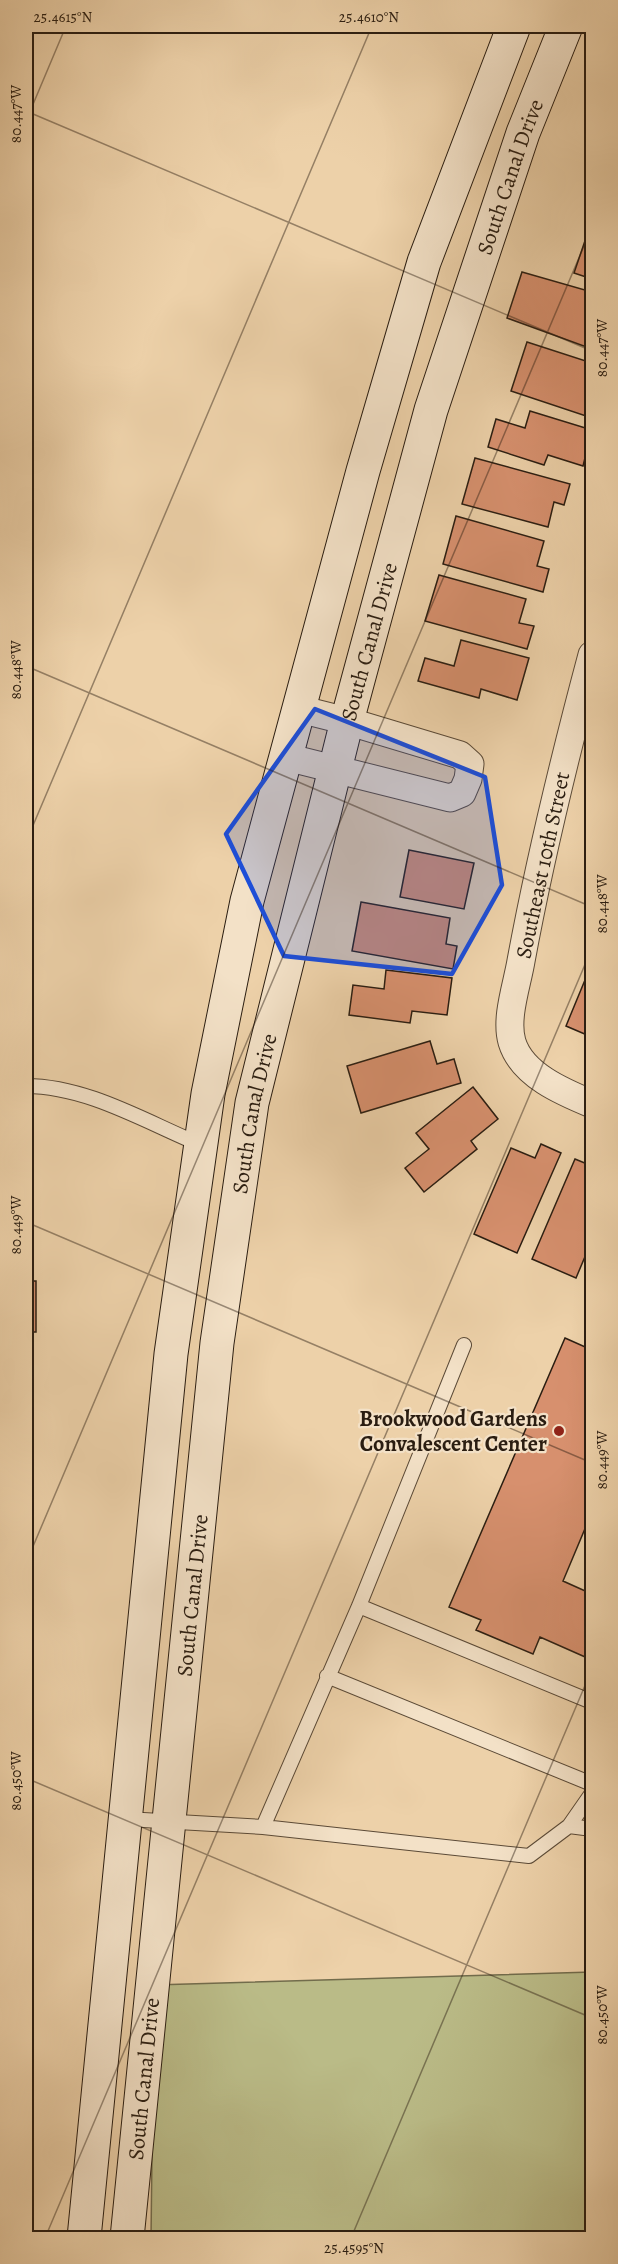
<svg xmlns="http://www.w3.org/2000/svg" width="618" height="2264" font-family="Alegreya,serif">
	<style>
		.green { fill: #babb87; stroke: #726c4c; stroke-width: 1.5 }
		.building { fill: #d7906e; stroke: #2a1d11; stroke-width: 1.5 }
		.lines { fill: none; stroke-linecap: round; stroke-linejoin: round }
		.lane-casing { stroke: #5b4a37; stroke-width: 16 }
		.street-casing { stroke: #5b4a37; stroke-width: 29 }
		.secondary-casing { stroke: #2a1d11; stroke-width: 35 }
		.lane { stroke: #f3e1c7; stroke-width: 14 }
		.street { stroke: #f3e1c7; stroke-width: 27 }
		.secondary { stroke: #f3e1c7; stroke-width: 33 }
		.marked { fill: #1d4ed8; fill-opacity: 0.2; stroke: #1d4ed8; stroke-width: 4.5; stroke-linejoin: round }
		.ticks { fill: none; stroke: #2a1d11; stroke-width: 1.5; stroke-opacity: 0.45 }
		.poi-dot { fill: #8f2418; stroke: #f3e1c7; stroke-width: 2 }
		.labels { text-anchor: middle; stroke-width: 4.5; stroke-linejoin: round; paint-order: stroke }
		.street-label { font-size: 22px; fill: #2a1d11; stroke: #f3e1c7 }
		.poi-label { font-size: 22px; font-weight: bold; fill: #2a1d11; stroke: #f3e1c7; text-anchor: end }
		.neatline { fill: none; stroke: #2a1d11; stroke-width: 2 }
		.ticks-label { font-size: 15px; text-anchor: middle; fill: #2a1d11 }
	</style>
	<rect width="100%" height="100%" fill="#edd1a9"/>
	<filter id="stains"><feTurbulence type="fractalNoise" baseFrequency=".00333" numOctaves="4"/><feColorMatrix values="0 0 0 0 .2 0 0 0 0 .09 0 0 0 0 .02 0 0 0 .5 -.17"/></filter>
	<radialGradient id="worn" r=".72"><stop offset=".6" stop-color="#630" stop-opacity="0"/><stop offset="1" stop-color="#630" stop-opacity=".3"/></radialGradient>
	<!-- green -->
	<path class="green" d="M592,1972V2238H151L154,1985Z"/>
	<!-- building -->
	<path class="building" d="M589,229L592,230V279L574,273Z
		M522,272L592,292V349L507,318Z
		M527,342L592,363V418L511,391Z
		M530,411L592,430L583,466L548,455L544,465L488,447L496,419L525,428Z
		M475,458L570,484L564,505L554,502L548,527L462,504Z
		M456,516L544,541L537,566L549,569L543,592L443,564Z
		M439,575L526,599L519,623L534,626L527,649L425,621Z
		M461,640L529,658L517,700L481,689L479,698L418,681L425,658L454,666Z
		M409,850L474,863L464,909L400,897Z
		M361,902L450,918L446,944L457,946L453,969L352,951Z
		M592,963V1024L587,1035L566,1026Z
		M386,970L452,978L447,1015L412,1011L410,1023L349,1015L353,985L384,989Z
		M430,1041L437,1064L454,1059L461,1083L361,1113L347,1066Z
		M473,1087L498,1119L471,1141L477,1149L424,1192L405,1168L429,1149L416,1133Z
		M541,1144L561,1153L517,1253L474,1234L511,1148L535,1158Z
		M575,1159L592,1166L590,1187L592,1188V1240L576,1278L532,1259Z
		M26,1281H36V1332H26Z
		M565,1338L592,1350V1512L563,1581L592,1594V1660L540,1637L533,1654L476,1630L481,1620L449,1607Z"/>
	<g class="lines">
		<!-- lane casing -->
		<g class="lane-casing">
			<path id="lane" d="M26,1086C86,1086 144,1121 199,1144
				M359,1606L592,1702
				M327,1676L592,1784
				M126,1819L263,1827L529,1856L569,1826L592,1793
				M569,1826L592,1829
				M263,1827L359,1606L464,1345"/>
		</g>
		<!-- street casing -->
		<g class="street-casing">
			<path id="street" d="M592,655C565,756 540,858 521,961C517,985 505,1018 512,1042C522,1075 563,1092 592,1104
				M286,757L450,798L462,793L468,779L470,764L460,755L347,721L299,709"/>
		</g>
		<!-- secondary casing -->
		<g class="secondary-casing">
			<g id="secondary">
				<path d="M84,2238L171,1354L208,1094L247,901L363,471L424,262L514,26"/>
				<path id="s1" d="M127,2238L217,1343L252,1103L347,721L431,410L523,133L566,26"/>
			</g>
		</g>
		<!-- lane -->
		<use href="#lane" class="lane"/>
		<!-- street -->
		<use href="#street" class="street"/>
		<!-- secondary -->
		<use href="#secondary" class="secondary"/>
	</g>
	<!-- marked area -->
	<path class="marked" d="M315,709L485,777L502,885L452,974L284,956L226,834Z"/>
	<!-- ticks -->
	<path class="ticks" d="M26,111L592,351M26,121L66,26M26,666L592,907M26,842L372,26M26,1222L592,1463M26,1563L592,227M26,1778L592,2018M45,2238L592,948M351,2238L592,1669"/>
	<!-- markers -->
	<circle class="poi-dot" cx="559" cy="1431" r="6"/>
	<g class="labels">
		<!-- street labels -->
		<g class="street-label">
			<text dy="8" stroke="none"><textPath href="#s1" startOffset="2104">South Canal Drive</textPath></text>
			<text dy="8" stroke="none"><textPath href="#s1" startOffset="1618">South Canal Drive</textPath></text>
			<text transform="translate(542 865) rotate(-78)" y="8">Southeast 10th Street</text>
			<text dy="8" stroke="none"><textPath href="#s1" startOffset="1132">South Canal Drive</textPath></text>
			<text dy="8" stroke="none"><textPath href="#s1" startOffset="646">South Canal Drive</textPath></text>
			<text dy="8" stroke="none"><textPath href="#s1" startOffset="160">South Canal Drive</textPath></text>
		</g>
		<!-- poi labels -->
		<g class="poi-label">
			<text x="547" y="1426">Brookwood Gardens<tspan x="547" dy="25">Convalescent Center</tspan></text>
		</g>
	</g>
	<!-- margin -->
	<rect width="618" height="2264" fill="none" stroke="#edd1a9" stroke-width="66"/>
	<rect x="33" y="33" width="552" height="2198" class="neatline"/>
	<g class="ticks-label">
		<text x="63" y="22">25.4615°N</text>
		<text x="369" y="22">25.4610°N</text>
		<text transform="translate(16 114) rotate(-90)" y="5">80.447°W</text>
		<text transform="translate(602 348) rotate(-90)" y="5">80.447°W</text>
		<text transform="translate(16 670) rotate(-90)" y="5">80.448°W</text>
		<text transform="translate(602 904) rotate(-90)" y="5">80.448°W</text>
		<text transform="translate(16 1225) rotate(-90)" y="5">80.449°W</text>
		<text transform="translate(602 1460) rotate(-90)" y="5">80.449°W</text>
		<text transform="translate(16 1781) rotate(-90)" y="5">80.450°W</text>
		<text transform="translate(602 2015) rotate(-90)" y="5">80.450°W</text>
		<text x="354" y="2253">25.4595°N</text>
	</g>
	<rect width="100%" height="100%" filter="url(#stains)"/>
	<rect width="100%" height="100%" fill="url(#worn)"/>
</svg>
